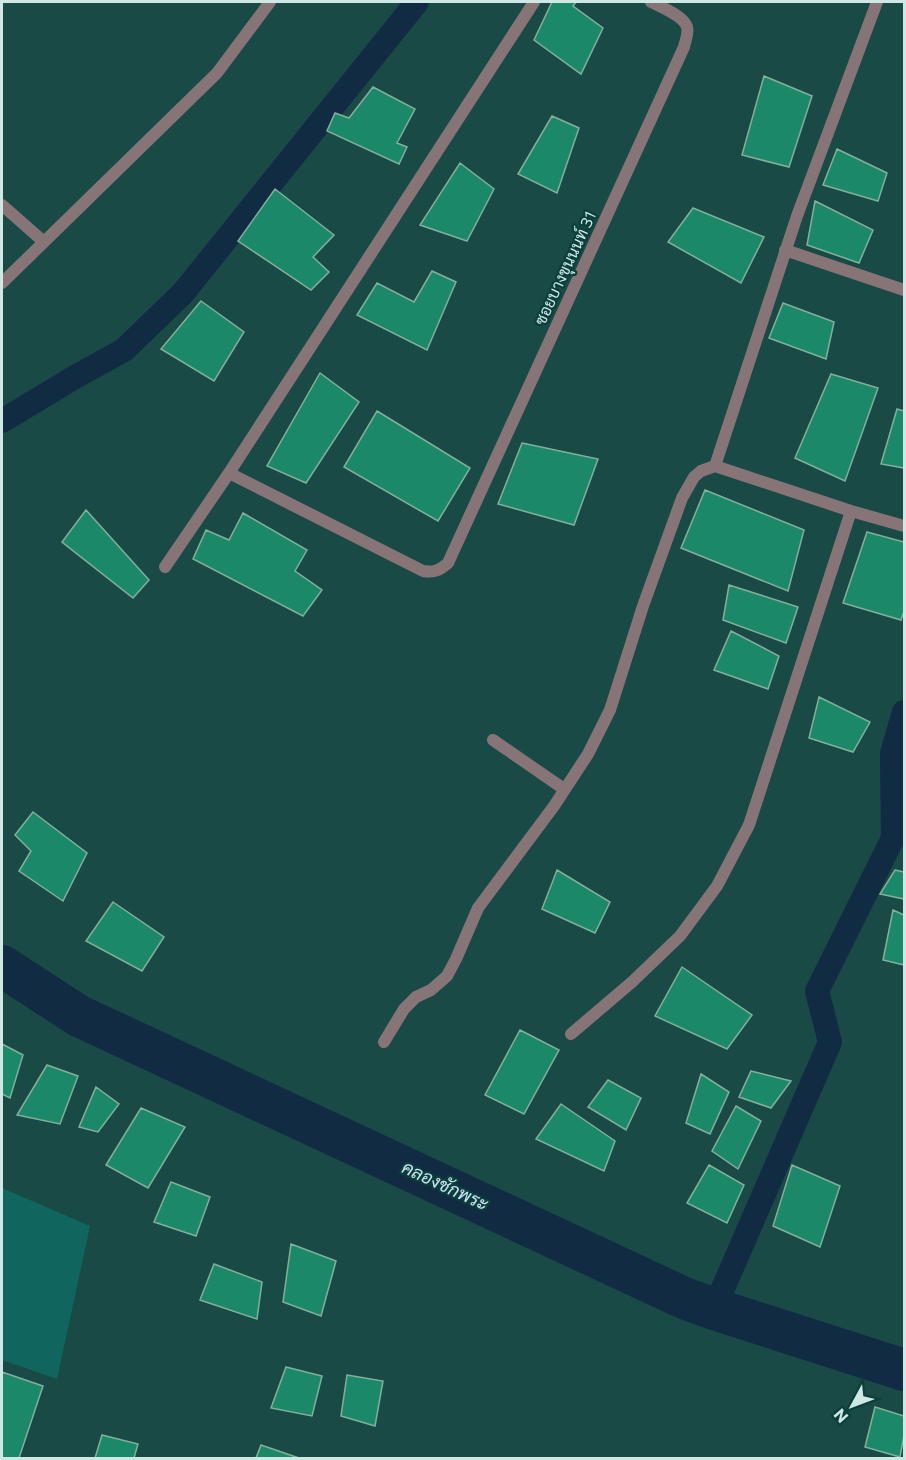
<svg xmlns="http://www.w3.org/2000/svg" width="906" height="1460" font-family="Commissioner,Sarabun,sans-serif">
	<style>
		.green { fill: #10665f }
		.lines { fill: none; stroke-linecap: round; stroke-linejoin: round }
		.canal { stroke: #102b42; stroke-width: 24 }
		.river { stroke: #102b42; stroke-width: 42 }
		.building { fill: #1b8969; stroke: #84af9d; stroke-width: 1.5 }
		.service { stroke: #877477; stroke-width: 12 }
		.minor { stroke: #877477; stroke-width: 12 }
		.labels { text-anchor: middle; stroke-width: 4.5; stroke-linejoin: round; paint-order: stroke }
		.street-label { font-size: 16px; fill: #cfe8e5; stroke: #0b3f3b }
		.water-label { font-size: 18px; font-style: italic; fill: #d0e3f6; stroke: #0b3f3b }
	</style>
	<rect width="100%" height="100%" fill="#194a46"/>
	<!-- green -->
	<path class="green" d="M2,1188L90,1226L57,1379L2,1360Z"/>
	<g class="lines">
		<!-- canal -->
		<path class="canal" d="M2,421L75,377L124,350L183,293L417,2
			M714,1309L830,1042L817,991L893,838L892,753L904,712"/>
		<!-- river -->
		<path class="river" d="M2,966L79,1016L684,1298L714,1309L904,1370"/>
	</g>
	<!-- building -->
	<path class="building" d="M552,2H576L573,6L603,28L581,74L534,40Z
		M764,76L812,96L789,167L742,155Z
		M373,87L415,109L397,143L407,147L399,164L327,131L335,113L349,118Z
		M552,116L579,128L557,193L518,174Z
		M837,149L887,173L878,201L823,185Z
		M460,163L494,189L467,241L420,225Z
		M275,189L334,235L313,257L329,272L311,290L238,241Z
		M815,201L873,230L859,263L807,245Z
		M693,208L764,237L741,283L668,242Z
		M432,271L456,282L427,350L357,315L377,283L414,302Z
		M201,301L244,332L214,381L161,349Z
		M783,303L834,322L826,359L769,338Z
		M320,373L359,402L306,483L267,466Z
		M831,374L878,388L845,481L795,458Z
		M897,409L904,411V468L881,464Z
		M377,411L470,468L438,521L344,467Z
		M522,443L598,459L574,525L498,504Z
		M705,490L804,530L788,591L681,548Z
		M86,510L149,580L133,598L62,542Z
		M243,513L307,550L295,571L322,590L303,616L193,559L206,530L229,540Z
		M867,532L904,542V611L901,620L843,603Z
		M729,585L798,607L786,643L723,620Z
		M731,631L779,656L768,689L714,670Z
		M819,697L870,722L853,752L809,738Z
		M33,812L87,853L63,901L19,871L31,851L15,835Z
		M557,870L610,902L595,933L542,909Z
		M895,870L904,872V899L880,894Z
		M113,902L164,937L142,971L86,941Z
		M893,910L904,915V965L883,960Z
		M682,967L752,1015L727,1049L655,1016Z
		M520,1030L559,1050L524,1114L485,1095Z
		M2,1044L23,1055L10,1098L2,1094Z
		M47,1065L78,1076L60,1124L17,1115Z
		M751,1071L791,1081L771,1108L739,1097Z
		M701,1074L729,1092L710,1134L686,1123Z
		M608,1080L641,1098L626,1130L588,1107Z
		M96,1087L119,1104L98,1132L79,1127Z
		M561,1104L615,1141L604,1171L536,1139Z
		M736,1106L761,1121L738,1169L712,1151Z
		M141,1108L185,1127L148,1188L106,1165Z
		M709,1165L744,1185L727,1223L687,1203Z
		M792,1165L840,1186L820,1247L773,1226Z
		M171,1182L210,1197L196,1236L154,1222Z
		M291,1244L336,1261L321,1316L283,1302Z
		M214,1264L262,1282L257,1319L200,1300Z
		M286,1367L322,1376L312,1416L271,1408Z
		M2,1372L43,1386L19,1458H2Z
		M347,1375L383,1381L375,1426L341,1416Z
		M875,1407L904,1416V1435L900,1457L865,1447Z
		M102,1435L138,1444L134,1458H95Z
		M261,1445L299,1458H256Z"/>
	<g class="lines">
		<!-- service -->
		<path class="service" d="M493,740L564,789"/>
		<!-- minor -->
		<path class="minor" d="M2,205L44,242
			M785,250L904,290
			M2,283L217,73L270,2
			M715,466L797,216L877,2
			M229,473L423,571C434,573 440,570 448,563L684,47C685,41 689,34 687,27C684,16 661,7 651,2
			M165,567L229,473L534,2
			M571,1034L632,982L680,936L717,886L749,825L851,511
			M384,1042L404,1009L416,997L431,990L447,976L456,959L478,908L554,806L588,754L610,710L643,606L682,498L694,477L701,471L715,466L851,511L904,526"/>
	</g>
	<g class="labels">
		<!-- street labels -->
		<g class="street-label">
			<text transform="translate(565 268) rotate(-65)" y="6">ซอยบางขุนนนท์ 31</text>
		</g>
		<!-- water labels -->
		<g class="water-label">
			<text transform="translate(445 1186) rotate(25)" y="6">คลองชักพระ</text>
		</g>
	</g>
	<!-- border -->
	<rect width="906" height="1460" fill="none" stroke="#cfe8e5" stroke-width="6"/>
	<!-- north arrow -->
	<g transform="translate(852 1406) rotate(229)" stroke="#0b3f3b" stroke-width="4.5" paint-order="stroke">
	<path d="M0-4.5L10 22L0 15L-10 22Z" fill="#cfe8e5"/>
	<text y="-9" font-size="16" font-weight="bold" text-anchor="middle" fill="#cfe8e5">N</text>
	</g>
</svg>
